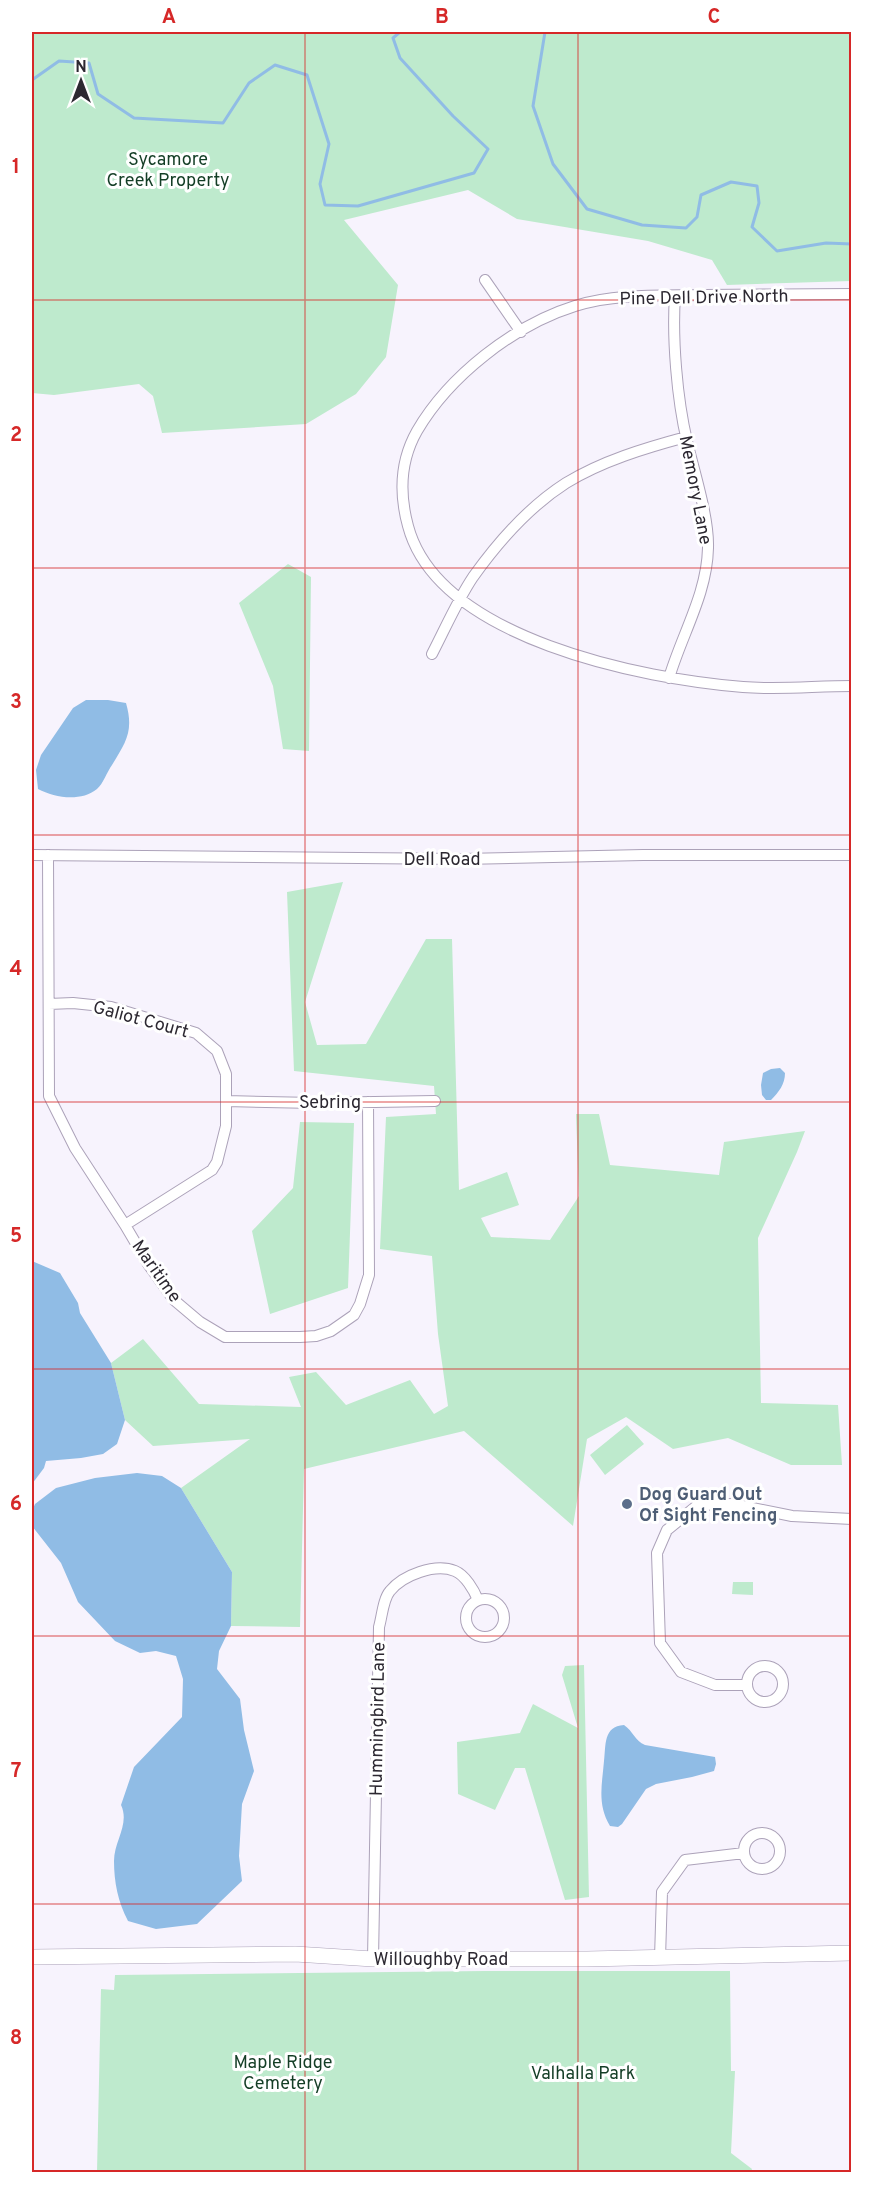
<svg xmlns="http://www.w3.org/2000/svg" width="883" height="2204" font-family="Overpass,sans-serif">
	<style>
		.green { fill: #beeacd }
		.water { fill: #90bce5 }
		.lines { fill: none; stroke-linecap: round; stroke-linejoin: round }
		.stream { stroke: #90bce5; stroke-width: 3 }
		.street-casing { stroke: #aca2b9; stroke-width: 12 }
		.secondary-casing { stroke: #aca2b9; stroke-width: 16 }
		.street { stroke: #fff; stroke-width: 10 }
		.secondary { stroke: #fff; stroke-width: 15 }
		.grid { fill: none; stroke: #d62828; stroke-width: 1.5; stroke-opacity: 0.55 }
		.service-dot { fill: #5c6f8a; stroke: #fff; stroke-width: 2 }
		.labels { text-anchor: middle; stroke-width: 6; stroke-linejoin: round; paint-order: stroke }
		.park-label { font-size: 18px; fill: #143e26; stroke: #fff }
		.street-label { font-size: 18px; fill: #2c2831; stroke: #fff }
		.service-label { font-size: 18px; font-weight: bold; fill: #4e5e75; stroke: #fff; text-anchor: start }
		.neatline { fill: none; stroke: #d62828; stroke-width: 2 }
		.grid-label { font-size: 20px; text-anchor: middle; font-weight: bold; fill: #d62828 }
	</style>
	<rect width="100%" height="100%" fill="#f7f3fd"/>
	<!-- green -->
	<path class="green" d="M32,32H851V281L727,285L712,260L648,241L517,219L468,190L344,220L398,285L386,357L356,394L306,424L162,433L153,396L139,384L54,395L32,393Z
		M288,564L311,577L309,751L283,749L273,686L239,603Z
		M343,882L305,1002L317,1045L366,1044L426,939H452L459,1190L507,1172L519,1205L481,1218L491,1237L550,1240L579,1196L576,1114H599L610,1165L719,1175L724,1142L805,1131L797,1152L758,1238L761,1403L838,1405L842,1465H791L728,1438L673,1449L626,1417L587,1439L573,1526L464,1431L304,1469L300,1627L231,1626L232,1572L181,1488L250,1439L153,1446L125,1420L111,1363L143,1339L199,1404L301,1407L289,1377L316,1372L346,1405L410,1380L434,1414L448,1406L438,1334L432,1256L380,1249L386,1117L436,1114L434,1086L294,1071L287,892Z
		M300,1122L354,1123L348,1288L270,1314L252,1231L293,1188Z
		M627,1425L644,1444L605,1475L590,1455Z
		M733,1582H753V1595L732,1594Z
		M584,1665L589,1897L565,1900L525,1768H515L495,1810L458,1794L457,1742L520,1733L533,1704L578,1728L562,1675L565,1666Z
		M485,1971H730L731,2071H735L731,2153L752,2169L751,2172H676L673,2170H626L623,2172H97L101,1989L114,1990L115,1975Z"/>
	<!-- water -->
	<path class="water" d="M86,700H108L126,703C134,731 126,742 112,765C107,772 103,784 97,789C81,802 55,798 38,789L36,770L41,755L73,708Z
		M780,1068L785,1073C785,1084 779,1092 771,1100H766L762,1095L761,1085L763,1073L771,1069Z
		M32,1261L60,1273L78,1303L80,1313L111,1363L125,1420L117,1444L103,1454L81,1458L46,1461L44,1468L32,1484Z
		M137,1473L162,1476L181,1488L232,1572L231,1626L219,1651L217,1669L240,1699L244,1730L254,1771L242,1804L239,1856L242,1881L197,1924L156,1929L128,1921C118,1902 114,1882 114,1861C114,1841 130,1824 121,1805L134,1767L182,1717L183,1679L176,1656L156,1651L140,1653L115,1641L78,1602L61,1563L32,1526V1511L35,1504L56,1488L95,1478Z
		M624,1725C633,1731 635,1741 645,1745L715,1757L716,1764L714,1771L692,1777L656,1784L646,1789L622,1824L618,1827L610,1826C597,1804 602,1785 604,1761C606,1746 603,1726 624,1725Z"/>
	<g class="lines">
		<!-- stream -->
		<path class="stream" d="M545,32L533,106L553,164L587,209L642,225L686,228L697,217L701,195L731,182L757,186L759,203L752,227L777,251L826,243L852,244
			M32,80L59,61L89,63L98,94L134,118L223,123L249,83L275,65L307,75L329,144L320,184L325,205L358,206L474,173L488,149L453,116L400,58L393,38L400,32"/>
		<!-- street casing -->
		<g class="street-casing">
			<path id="street" d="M485,280L521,332
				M852,294C803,294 754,295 705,295C662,296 617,293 575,306C514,325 449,376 417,431C400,461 399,493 408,526C438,639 643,679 743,687C779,690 815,686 852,686
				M432,654C445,629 457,601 473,577C498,542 530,506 566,483C602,461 645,448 686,437
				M669,678C682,634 707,594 708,548C709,517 694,472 687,441C677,399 672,338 675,296
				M32,855L463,859L643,855H852
				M48,855L49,1096L75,1148L125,1225L148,1264L174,1300L200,1322L225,1337H300L316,1336L331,1331L354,1315L360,1304L369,1275L368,1102
				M49,1004L73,1003L111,1007L196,1033L217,1051L226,1074V1126L217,1162L212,1170L125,1225
				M226,1101L314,1103L435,1101
				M466 1618a19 19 0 1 1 38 0a19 19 0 1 1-38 0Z
				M747 1684a18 18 0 1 1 36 0a18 18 0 1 1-36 0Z
				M747,1685H715L681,1672L660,1643L657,1553L667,1530L698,1505L733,1504L792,1516L852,1519
				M744 1851a18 18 0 1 1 36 0a18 18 0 1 1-36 0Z
				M660,1958L662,1892L685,1860L744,1853
				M373,1959L379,1627C382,1617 383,1599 390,1591C403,1575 435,1563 455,1571C465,1575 474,1590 478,1600"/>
		</g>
		<!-- secondary casing -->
		<g class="secondary-casing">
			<path id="secondary" d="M32,1957L295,1954L373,1959H587L852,1953"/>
		</g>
		<!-- street -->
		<use href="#street" class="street"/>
		<!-- secondary -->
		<use href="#secondary" class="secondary"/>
	</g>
	<!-- grid -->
	<path class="grid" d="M305,32V2172M578,32V2172M32,300H852M32,568H852M32,835H852M32,1102H852M32,1369H852M32,1636H852M32,1904H852"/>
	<!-- markers -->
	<circle class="service-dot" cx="627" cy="1504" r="6"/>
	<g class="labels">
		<!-- park labels -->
		<g class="park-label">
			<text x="168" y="165">Sycamore<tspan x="168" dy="21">Creek Property</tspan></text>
			<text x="283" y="2068">Maple Ridge<tspan x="283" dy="21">Cemetery</tspan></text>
			<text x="583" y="2079">Valhalla Park</text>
		</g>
		<!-- street labels -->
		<g class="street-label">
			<text transform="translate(704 297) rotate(-1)" y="6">Pine Dell Drive North</text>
			<text transform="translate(696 490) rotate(79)" y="6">Memory Lane</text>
			<text x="442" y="865">Dell Road</text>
			<text transform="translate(141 1019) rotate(15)" y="6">Galiot Court</text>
			<text x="330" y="1108">Sebring</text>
			<text transform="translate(157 1271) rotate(55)" y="6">Maritime</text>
			<text transform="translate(377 1719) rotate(-89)" y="6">Hummingbird Lane</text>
			<text x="441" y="1965">Willoughby Road</text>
		</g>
		<!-- service labels -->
		<g class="service-label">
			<text x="639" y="1500">Dog Guard Out<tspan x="639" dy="21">Of Sight Fencing</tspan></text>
		</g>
	</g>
	<!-- border -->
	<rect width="883" height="2204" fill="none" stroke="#ffffff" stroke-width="66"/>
	<!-- north arrow -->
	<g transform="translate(81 81)" stroke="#ffffff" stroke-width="4.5" paint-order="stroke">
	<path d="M0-4.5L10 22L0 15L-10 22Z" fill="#2c2831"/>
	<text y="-9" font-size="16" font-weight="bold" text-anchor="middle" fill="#2c2831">N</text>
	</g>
	<rect x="33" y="33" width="817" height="2138" class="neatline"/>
	<g class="grid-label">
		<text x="169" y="23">A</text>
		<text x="442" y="23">B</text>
		<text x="714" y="23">C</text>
		<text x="16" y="173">1</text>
		<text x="16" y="441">2</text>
		<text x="16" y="708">3</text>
		<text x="16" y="975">4</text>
		<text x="16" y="1242">5</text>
		<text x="16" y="1510">6</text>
		<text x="16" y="1777">7</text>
		<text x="16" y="2044">8</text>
	</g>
</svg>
